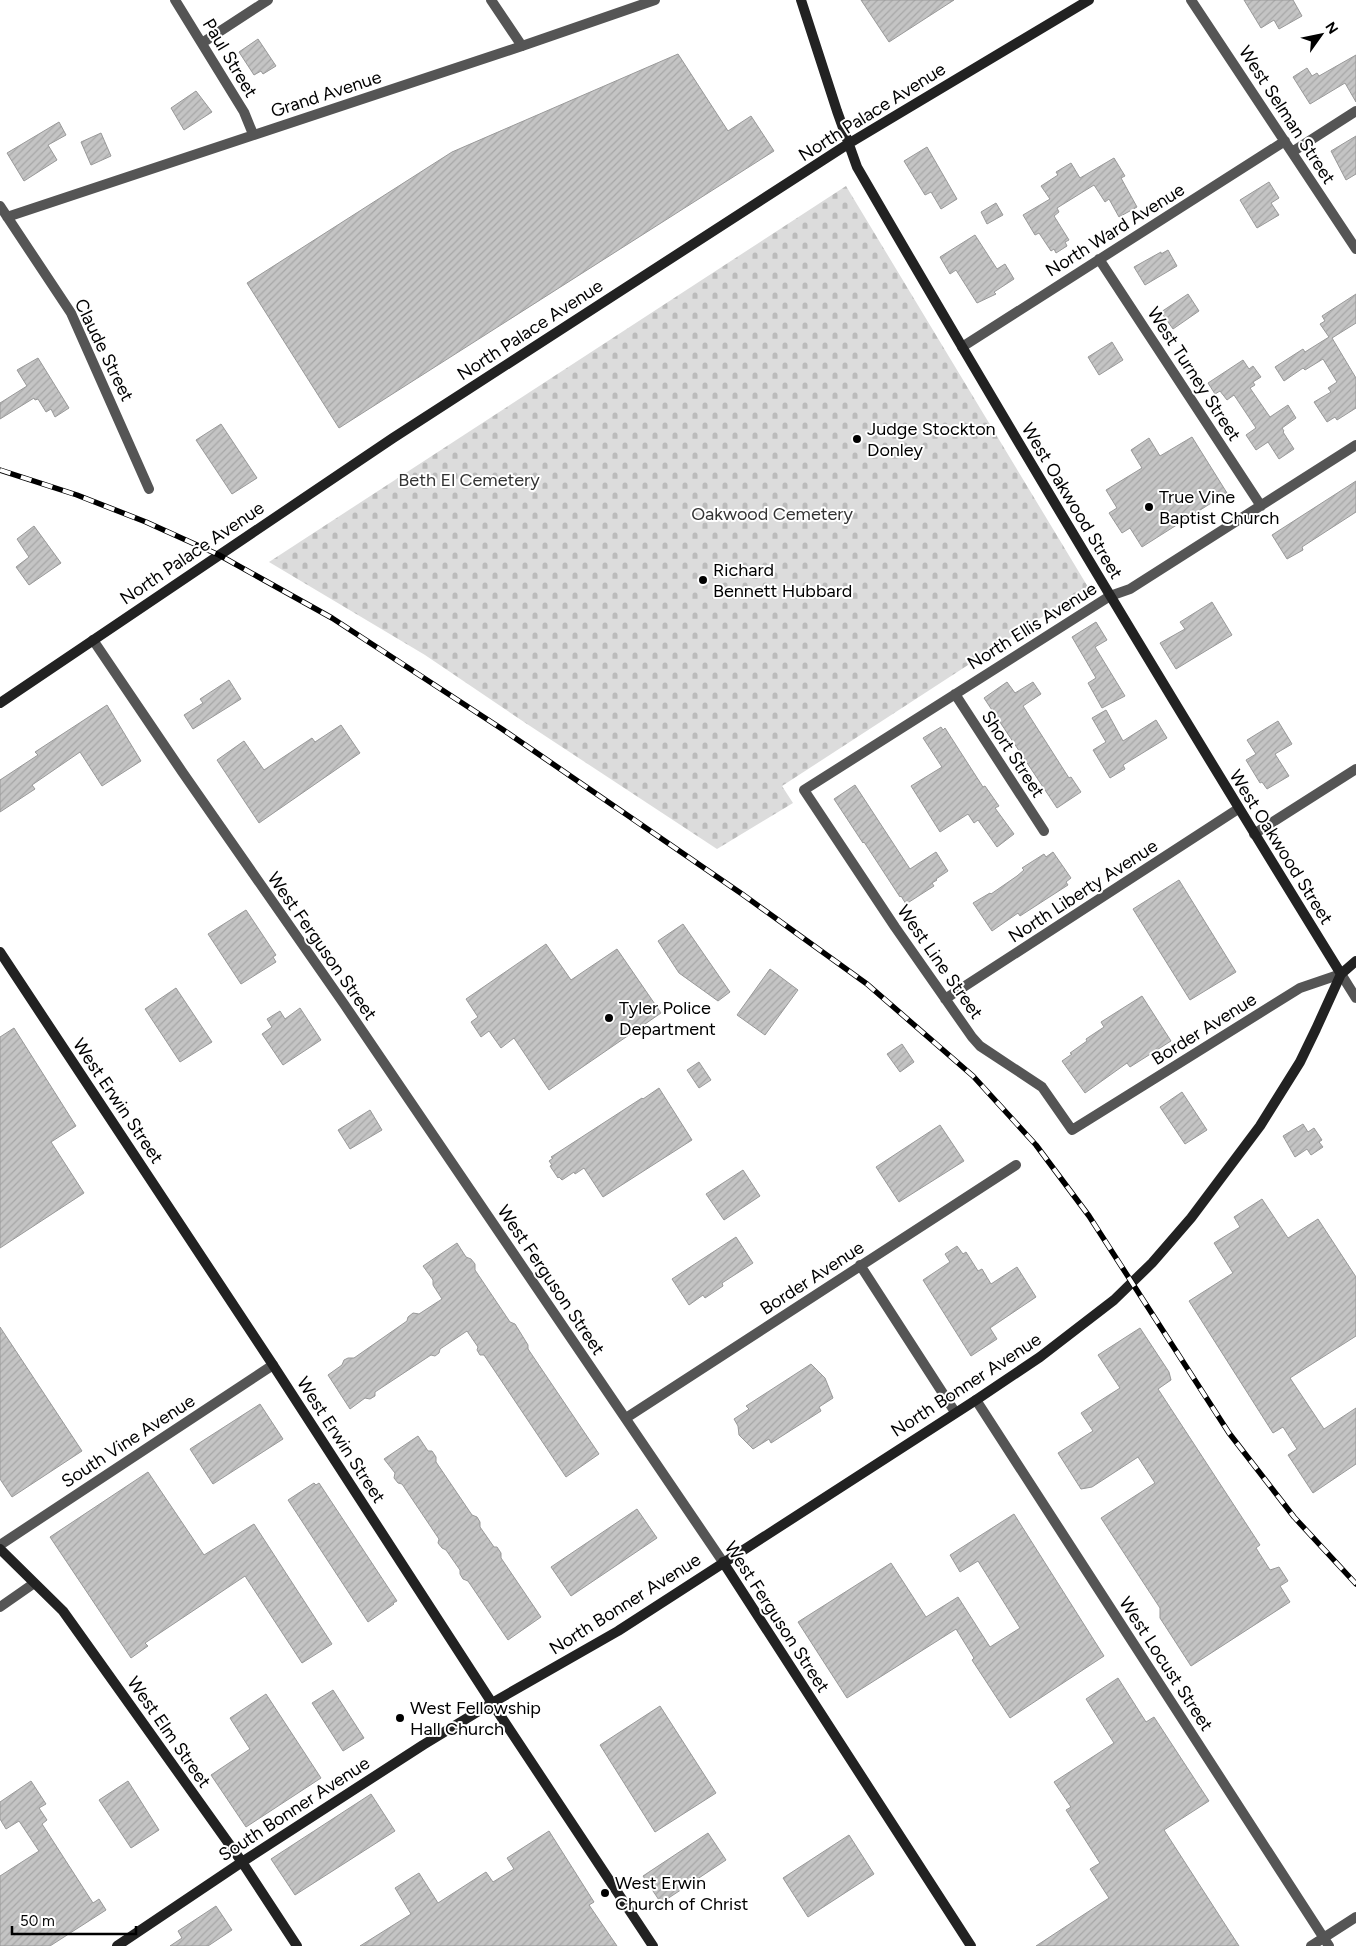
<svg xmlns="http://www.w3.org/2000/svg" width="1356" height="1946" font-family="Figtree,sans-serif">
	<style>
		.cemetery { fill: url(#cemetery-stones) }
		.building { fill: url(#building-hatch); stroke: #999 }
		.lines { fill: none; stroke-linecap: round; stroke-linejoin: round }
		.street { stroke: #555; stroke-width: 10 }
		.secondary { stroke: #222; stroke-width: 10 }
		.rail-casing { stroke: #000; stroke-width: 5.5 }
		.rail { stroke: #fff; stroke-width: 4; stroke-dasharray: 11; stroke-linecap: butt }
		.poi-dot { fill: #000; stroke: #fff; stroke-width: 2 }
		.labels { text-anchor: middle; stroke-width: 4; stroke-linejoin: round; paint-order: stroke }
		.street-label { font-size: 18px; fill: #000; stroke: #fff }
		.poi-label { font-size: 18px; fill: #000; stroke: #fff; text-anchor: start }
		.park-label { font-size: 18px; fill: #333; stroke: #fff }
	</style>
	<defs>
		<pattern id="cemetery-stones" width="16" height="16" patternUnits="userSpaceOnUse" patternTransform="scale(1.25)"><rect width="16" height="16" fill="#dcdcdc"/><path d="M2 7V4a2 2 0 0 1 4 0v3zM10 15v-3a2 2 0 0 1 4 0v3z" fill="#bbb"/></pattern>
		<pattern id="building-hatch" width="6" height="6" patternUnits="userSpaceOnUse" patternTransform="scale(1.25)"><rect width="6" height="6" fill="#c4c4c4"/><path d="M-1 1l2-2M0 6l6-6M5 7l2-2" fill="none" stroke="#a7a7a7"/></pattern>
	</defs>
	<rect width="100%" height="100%" fill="#fff"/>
	<!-- cemetery -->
	<path class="cemetery" d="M846,186L1088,587L782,786L793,803L717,849L524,722L425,655L269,562Z"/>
	<!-- building -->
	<path class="building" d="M861,0H954L889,42Z
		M1244,0H1293L1302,16L1279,29L1274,20L1261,28Z
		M258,39L276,66L263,74L261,71L254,75L239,52Z
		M678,54L728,131L751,116L774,151L339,428L247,283L452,152Z
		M1356,55V102L1345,83L1310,104L1293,77L1307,68L1312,76L1317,73L1319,76Z
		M196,91L212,112L184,130L171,108Z
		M59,122L66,135L48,145L57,160L24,181L7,153Z
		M101,133L111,156L91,165L81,142Z
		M1356,136V174L1346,180L1331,151Z
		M927,147L957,199L941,209L931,192L925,195L904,161Z
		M1114,158L1125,176L1121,178L1137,207L1119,217L1109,199L1105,202L1094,185L1057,208L1059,212L1054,216L1069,240L1065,242L1067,246L1056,253L1054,249L1051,251L1039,233L1035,235L1023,215L1050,199L1041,186L1058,175L1056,172L1071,163L1080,178Z
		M1269,182L1279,198L1271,203L1279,215L1257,228L1240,200Z
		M996,203L1003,215L987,224L981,212Z
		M975,235L997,269L1005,264L1014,279L994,292L996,294L977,303L956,270L950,274L940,257Z
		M1168,250L1177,266L1145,285L1134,267L1161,252V254Z
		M1188,294L1199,311L1173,329L1161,312Z
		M1356,294V323L1332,338L1356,378V408L1337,420L1335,417L1327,422L1314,402L1331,392L1328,388L1337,382L1323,359L1305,370L1303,368L1284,381L1275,367L1303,349L1305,352L1329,337L1320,324L1325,321L1322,316Z
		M1112,342L1123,360L1099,375L1088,357Z
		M38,358L69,408L55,417L51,409L46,412L38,399L35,400L34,398L0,419V403L27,386L17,370Z
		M1243,360L1249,369L1253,366L1261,377L1253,382L1255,385L1250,388L1270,417L1288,405L1296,418L1282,428L1284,431L1283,432L1294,449L1279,459L1268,442L1256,450L1246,435L1256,428L1234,395L1227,400L1220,391L1215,394L1208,383Z
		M221,424L257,478L232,494L196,440Z
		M1192,437L1227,493L1142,547L1130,528L1122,533L1109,513L1117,508L1106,490L1142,468L1131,450L1149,438L1160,456Z
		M1356,481V512L1302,547L1303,550L1287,559L1272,535Z
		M34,526L61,563L29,585L16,567L29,557L17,539Z
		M1212,602L1232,635L1176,669L1160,643L1185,629L1180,622Z
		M1096,622L1107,640L1095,647L1125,696L1102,708L1088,683L1096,678L1072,637Z
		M229,680L241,699L193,729L184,715L203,703L200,699Z
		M1007,682L1015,693L1033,682L1041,694L1023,706L1069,778L1071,777L1081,792L1057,808L984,698Z
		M107,705L141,761L102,786L80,752L32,785L35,789L0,812V780L38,755L35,752Z
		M1106,710L1123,741L1156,720L1167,738L1123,765L1125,769L1110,778L1093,750L1106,742L1092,718Z
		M1278,721L1292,744L1275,754L1289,776L1267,789L1262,782L1260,783L1246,760L1256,754L1247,740Z
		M341,725L360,753L259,823L217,760L244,741L264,770L312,738L315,742Z
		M941,727L943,730L945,728L983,787L985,786L999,806L995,808L1014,834L997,847L978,820L974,823L968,814L940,832L911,786L942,767L923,738Z
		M855,785L910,869L936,852L948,871L936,879L937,880L932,883L934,886L906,904L901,896L900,897L864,842L863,843L834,799Z
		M1053,852L1071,878L1066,882L1068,885L1020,916L1018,913L992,931L973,903L990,893L991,894L1017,876L1024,870L1022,868L1044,854L1046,857Z
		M1179,880L1236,972L1190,1000L1133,909Z
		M246,910L276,955L273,957L276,962L241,984L208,934Z
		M683,924L730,992L718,1001L679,973L658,941Z
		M546,944L571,980L617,949L661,1013L549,1090L514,1038L501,1048L489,1031L481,1037L471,1022L478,1017L466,999Z
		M770,969L798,990L765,1035L737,1015Z
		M176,988L212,1042L180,1062L145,1009Z
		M1142,996L1171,1041L1130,1067L1127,1063L1085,1093L1062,1061L1072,1054L1070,1053L1087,1041L1086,1039L1104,1027L1101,1022Z
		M300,1008L321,1040L283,1065L262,1034L272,1027L267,1019L280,1011L285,1019Z
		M14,1028L76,1126L51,1142L84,1193L0,1248V1037Z
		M902,1044L914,1062L900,1072L887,1054Z
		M699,1062L711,1080L699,1088L687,1070Z
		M659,1088L692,1140L603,1197L584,1168L575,1174L574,1172L562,1180L559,1177L558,1178L550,1166L552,1165L549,1161L553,1158L551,1157L642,1098L643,1099Z
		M1182,1092L1207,1130L1185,1144L1160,1107Z
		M370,1110L382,1130L350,1149L338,1130Z
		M1303,1124L1308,1132L1314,1128L1322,1140L1319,1142L1323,1147L1311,1155L1307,1149L1295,1157L1283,1136Z
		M940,1125L964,1161L899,1202L876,1167Z
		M743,1170L760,1196L724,1220L706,1194Z
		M1262,1199L1288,1238L1318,1219L1356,1277V1336L1290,1378L1324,1429L1356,1408V1464L1313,1493L1288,1455L1297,1449L1283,1427L1273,1433L1189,1301L1233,1273L1214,1243L1240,1227L1234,1217Z
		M736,1237L753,1263L722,1283L723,1286L705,1298L703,1295L689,1305L672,1279Z
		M457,1243L466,1257L471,1259L475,1264V1270L510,1322L515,1324L528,1345V1349L599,1454L566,1477L484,1355H480L477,1350L478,1347L467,1331L440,1349L439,1353L435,1356L431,1355L375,1392V1396L370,1399L365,1398L350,1409L328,1375L342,1365L344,1360L348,1358H354L407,1321L408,1317L413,1313L419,1314L442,1299L433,1285V1280L423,1266Z
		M957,1246L963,1254L966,1252L978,1271L982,1269L991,1284L1017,1267L1036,1297L990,1328L997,1339L971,1356L923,1280L950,1262L945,1254Z
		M0,1327L82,1451L12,1497L0,1479Z
		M1140,1328L1169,1372L1171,1380L1158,1389L1260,1545L1256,1548L1270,1570L1279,1567L1288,1581L1280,1586L1290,1602L1191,1666L1160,1618V1608L1101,1518L1155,1483L1138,1457L1092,1487L1081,1489L1058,1453L1093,1431L1081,1413L1120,1388L1098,1355Z
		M811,1364L825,1378L833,1398L819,1407L821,1411L771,1443L769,1439L753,1449L739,1435L738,1426L734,1419L749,1409L746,1406Z
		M260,1404L283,1439L213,1484L190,1449Z
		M418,1436L428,1451H432L436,1457V1462L472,1515L477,1517L480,1522V1527L494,1547H497L501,1553V1558L541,1617L508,1640L468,1581L463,1579L460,1574V1570L446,1550L442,1548L438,1543L439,1539L402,1484L398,1483L394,1478L395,1473L384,1459Z
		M148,1472L204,1555L254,1524L332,1644L302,1663L245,1576L145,1643L148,1646L131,1658L50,1537Z
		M314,1483L316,1485L319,1483L397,1601L393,1603L394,1604L368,1622L288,1500Z
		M637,1509L657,1538L571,1596L551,1567Z
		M1014,1514L1104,1656L1010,1718L972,1660L974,1658L956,1629L847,1698L798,1622L891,1563L926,1617L958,1597L990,1647L1020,1628L978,1561L960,1572L950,1555Z
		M1118,1678L1146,1722L1154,1717L1209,1801L1164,1830L1239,1946H1036L1109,1898L1090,1869L1100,1863L1066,1810L1071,1807L1054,1782L1114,1743L1086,1699Z
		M333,1690L364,1738L343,1751L312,1703Z
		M266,1694L321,1778L246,1827L211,1775L250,1749L230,1718Z
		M660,1706L716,1793L655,1832L600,1745Z
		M31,1781L46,1804L39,1808L47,1820L42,1824L93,1903L99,1899L106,1910L50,1946H0V1876L39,1851L19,1821L6,1829L0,1819V1802Z
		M128,1781L159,1830L131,1848L99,1800Z
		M371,1794L395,1831L295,1895L271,1859Z
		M549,1831L594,1902L589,1905L617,1946H360L411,1914L395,1888L419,1873L438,1903L486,1872L493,1882L514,1869L507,1858Z
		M708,1833L726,1860L661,1903L643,1876Z
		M849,1835L874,1874L808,1917L783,1878Z
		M216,1906L232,1930L208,1946H170L182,1938L178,1931Z"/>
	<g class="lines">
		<!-- street -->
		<path class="street" d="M175,0L244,112L253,134
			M491,0L522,46
			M1191,0L1356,249
			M202,43L268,0
			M1292,152L1356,111
			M0,206L71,313L149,489
			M7,217L522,46L655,0
			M1099,259L1261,506
			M962,347L1285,141
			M1356,445L1130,589L1110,596L804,790L895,927L972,1037L980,1046L1042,1087L1072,1130L1300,988L1341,974L1356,998
			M93,640L183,773L344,1004L723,1562
			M955,694L1044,831
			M1254,834L1356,769
			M945,999L1238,809
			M860,1265L955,1412
			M976,1400L1329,1946
			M626,1418L1016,1165
			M0,1545L273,1365
			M0,1607L33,1584
			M1311,1946L1356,1917"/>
		<!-- secondary -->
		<path class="secondary" d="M801,0L837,111L857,167C1014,438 1176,707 1341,974
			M0,703L393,438L848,144L1089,0
			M0,952L273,1365L492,1703L653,1946
			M0,1549L63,1611L73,1625L242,1862L297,1946
			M723,1562L971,1946
			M117,1946L242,1862L423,1745L492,1703L618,1631L976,1400L1040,1357L1114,1300L1152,1263L1191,1218L1260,1126L1300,1062L1316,1029L1341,974L1356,961"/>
		<!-- rail casing -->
		<g class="rail-casing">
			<path id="rail" d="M0,470L77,495L146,522L219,555L332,618L502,729L742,894L867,984L973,1076L1036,1145L1089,1216L1229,1433L1294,1517L1356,1584"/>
		</g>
		<!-- rail -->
		<use href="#rail" class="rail"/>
	</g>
	<!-- markers -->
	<g class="poi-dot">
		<circle cx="857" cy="439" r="5"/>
		<circle cx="1149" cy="507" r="5"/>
		<circle cx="703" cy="580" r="5"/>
		<circle cx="609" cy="1018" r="5"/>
		<circle cx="400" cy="1718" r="5"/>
		<circle cx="605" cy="1893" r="5"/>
	</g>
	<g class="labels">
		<!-- street labels -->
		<g class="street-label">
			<text transform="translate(230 58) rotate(59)" y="6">Paul Street</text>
			<text transform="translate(326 94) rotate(-18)" y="6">Grand Avenue</text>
			<text transform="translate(872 112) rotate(-32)" y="6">North Palace Avenue</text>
			<text transform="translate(1287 115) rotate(57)" y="6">West Selman Street</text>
			<text transform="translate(1115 230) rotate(-32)" y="6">North Ward Avenue</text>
			<text transform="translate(530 330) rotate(-33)" y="6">North Palace Avenue</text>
			<text transform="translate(104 350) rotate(64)" y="6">Claude Street</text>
			<text transform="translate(1194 374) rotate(57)" y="6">West Turney Street</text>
			<text transform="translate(1072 501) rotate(59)" y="6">West Oakwood Street</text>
			<text transform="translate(192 553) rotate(-34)" y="6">North Palace Avenue</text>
			<text transform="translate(1032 626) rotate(-32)" y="6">North Ellis Avenue</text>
			<text transform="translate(1013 754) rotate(57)" y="6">Short Street</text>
			<text transform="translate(1281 847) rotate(58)" y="6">West Oakwood Street</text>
			<text transform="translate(1083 891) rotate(-33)" y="6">North Liberty Avenue</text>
			<text transform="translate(322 946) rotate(55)" y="6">West Ferguson Street</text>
			<text transform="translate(940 962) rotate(55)" y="6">West Line Street</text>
			<text transform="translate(1204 1029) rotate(-32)" y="6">Border Avenue</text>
			<text transform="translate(118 1101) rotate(56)" y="6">West Erwin Street</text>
			<text transform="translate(812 1278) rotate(-33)" y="6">Border Avenue</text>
			<text transform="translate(551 1280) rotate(56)" y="6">West Ferguson Street</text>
			<text transform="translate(966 1385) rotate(-33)" y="6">North Bonner Avenue</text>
			<text transform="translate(341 1440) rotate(57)" y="6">West Erwin Street</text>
			<text transform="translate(128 1441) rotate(-33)" y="6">South Vine Avenue</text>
			<text transform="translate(625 1604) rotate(-32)" y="6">North Bonner Avenue</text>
			<text transform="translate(777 1617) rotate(57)" y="6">West Ferguson Street</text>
			<text transform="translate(1166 1664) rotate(57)" y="6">West Locust Street</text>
			<text transform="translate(169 1732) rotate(55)" y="6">West Elm Street</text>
			<text transform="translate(294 1809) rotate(-33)" y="6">South Bonner Avenue</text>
		</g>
		<!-- poi labels -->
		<g class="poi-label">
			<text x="867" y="435">Judge Stockton<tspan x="867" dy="21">Donley</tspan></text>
			<text x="1159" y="503">True Vine<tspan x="1159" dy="21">Baptist Church</tspan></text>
			<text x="713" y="576">Richard<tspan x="713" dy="21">Bennett Hubbard</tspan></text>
			<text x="619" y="1014">Tyler Police<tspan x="619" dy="21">Department</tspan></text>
			<text x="410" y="1714">West Fellowship<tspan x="410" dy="21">Hall Church</tspan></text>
			<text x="615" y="1889">West Erwin<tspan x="615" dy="21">Church of Christ</tspan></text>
		</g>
		<!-- park labels -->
		<g class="park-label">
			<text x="469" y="486">Beth El Cemetery</text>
			<text x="772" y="520">Oakwood Cemetery</text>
		</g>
	</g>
	<!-- north arrow -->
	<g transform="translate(1321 35) rotate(57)" stroke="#ffffff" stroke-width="4" paint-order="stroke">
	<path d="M0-4L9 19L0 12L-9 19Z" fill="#000000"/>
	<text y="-8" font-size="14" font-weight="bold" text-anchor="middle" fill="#000000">N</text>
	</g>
	<!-- scale -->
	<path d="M12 1926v8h124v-8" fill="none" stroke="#000000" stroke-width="2.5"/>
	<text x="20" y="1926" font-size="15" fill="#000000" stroke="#ffffff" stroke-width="4" paint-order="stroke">50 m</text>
</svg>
